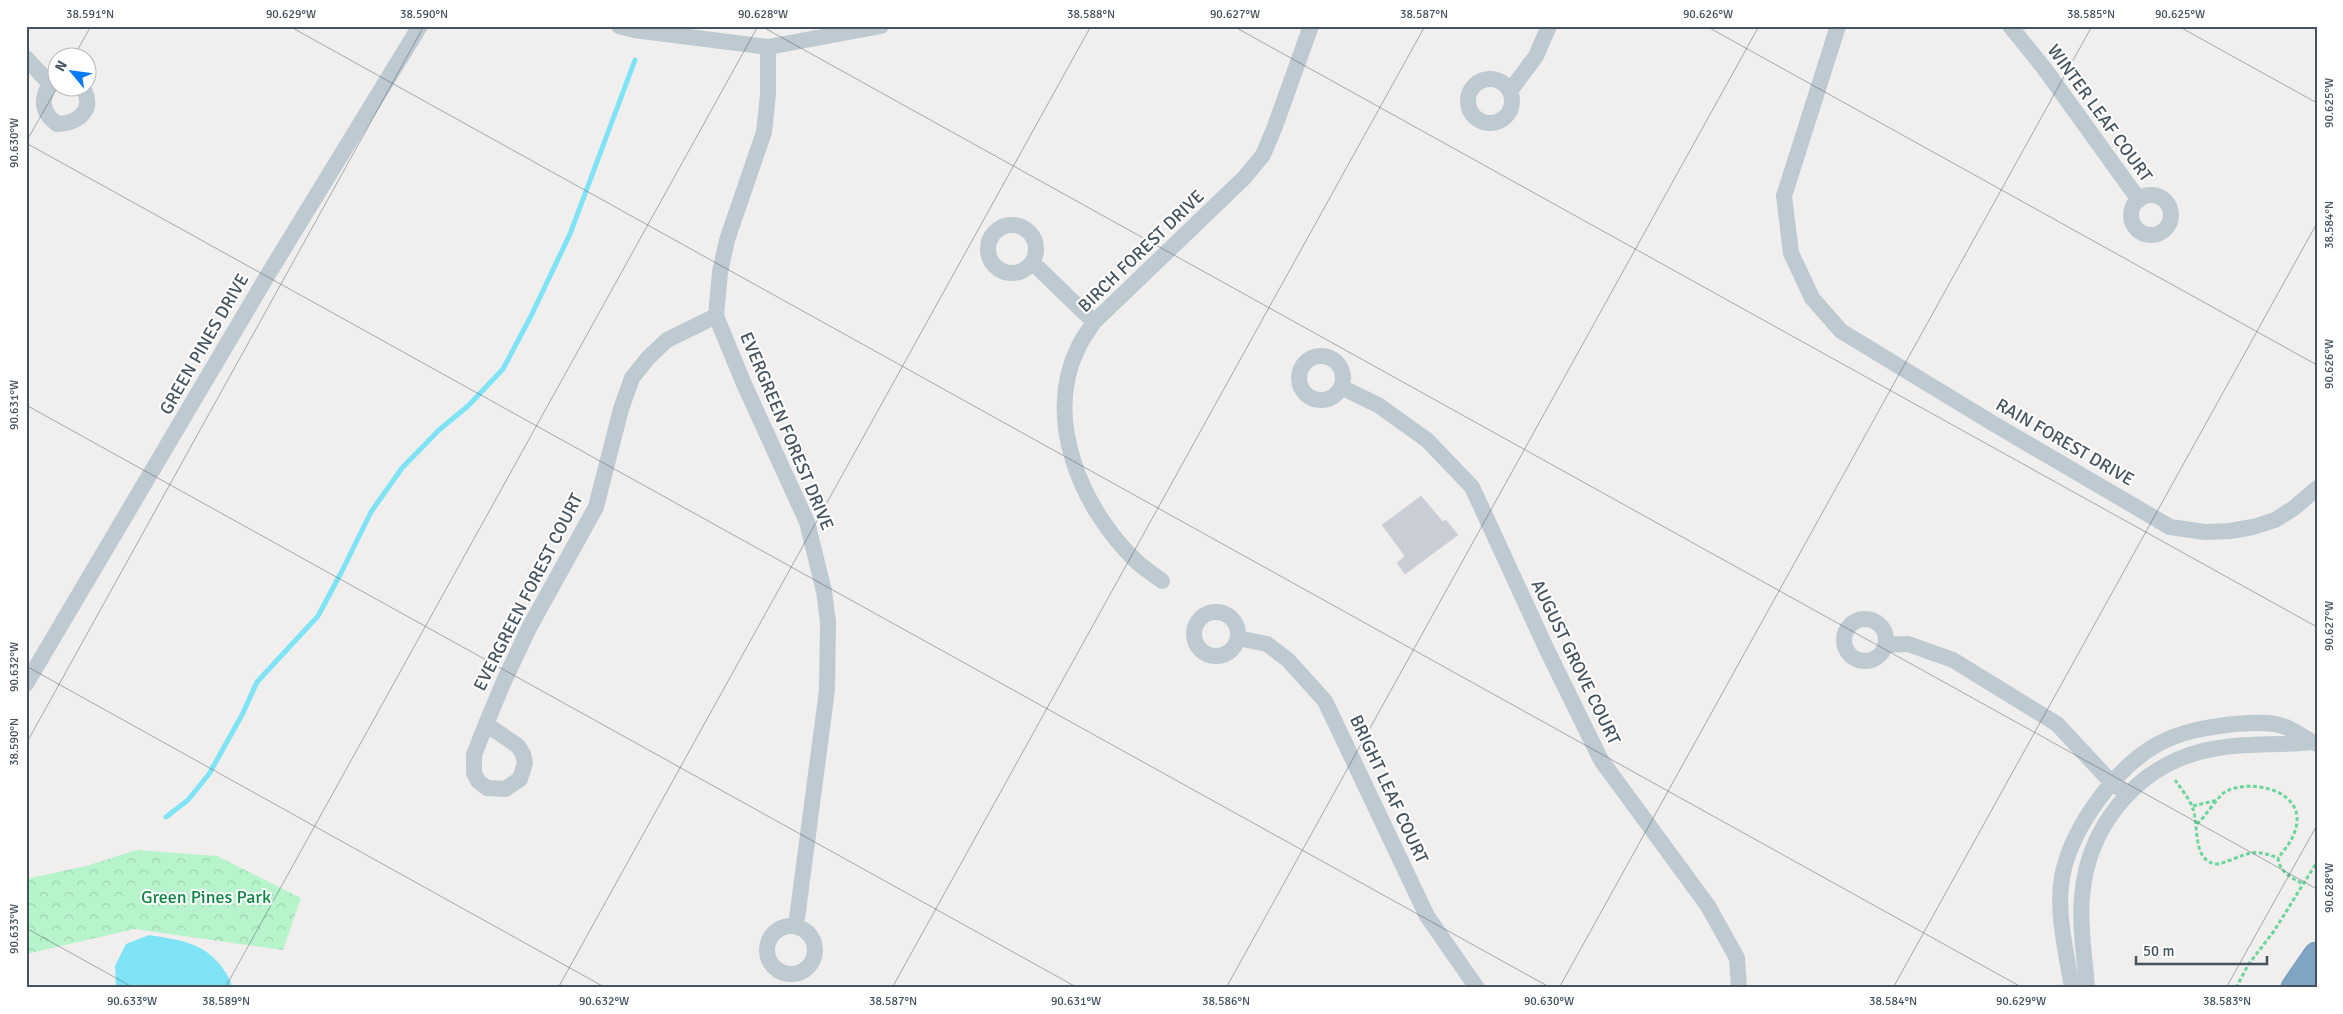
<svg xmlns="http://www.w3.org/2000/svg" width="2343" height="1014" font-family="Signika,sans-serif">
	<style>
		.park { fill: url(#park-crowns) }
		.water { fill: #7fe3f6 }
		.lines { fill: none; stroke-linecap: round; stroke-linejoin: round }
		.stream { stroke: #7fe3f6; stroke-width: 5 }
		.building { fill: #c9cdd5; stroke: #d1d4db }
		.highway-casing { stroke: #6b8faf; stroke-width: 29 }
		.path { stroke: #6bd69c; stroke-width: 3; stroke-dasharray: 4 2.5; stroke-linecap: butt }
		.street { stroke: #bdcad2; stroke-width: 16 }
		.highway { stroke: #80a4c3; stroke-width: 28 }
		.ticks { fill: none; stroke: #44535e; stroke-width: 1; stroke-opacity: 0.45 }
		.labels { text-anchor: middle; stroke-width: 4; stroke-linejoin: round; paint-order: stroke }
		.street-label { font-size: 18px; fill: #44535e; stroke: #fff }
		.park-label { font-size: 18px; fill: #0c8743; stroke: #fff }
		.neatline { fill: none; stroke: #44535e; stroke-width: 2 }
		.ticks-label { font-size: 12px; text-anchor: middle; fill: #44535e }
	</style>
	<defs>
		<pattern id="park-crowns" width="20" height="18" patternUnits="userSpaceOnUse" patternTransform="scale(1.25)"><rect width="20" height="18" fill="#b7f4cb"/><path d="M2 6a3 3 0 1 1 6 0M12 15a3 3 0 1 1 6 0" fill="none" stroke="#9fd3b1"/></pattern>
	</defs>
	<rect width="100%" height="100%" fill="#f1eeee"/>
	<!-- park -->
	<path class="park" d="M137,850L217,856L301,898L283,950L135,929L26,954V879L86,866Z"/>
	<!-- water -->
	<path class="water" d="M149,935C180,940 205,942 224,970C228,976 231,981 232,988H116L115,966L126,944Z"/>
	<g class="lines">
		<!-- stream -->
		<path class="stream" d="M166,817L188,800L209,774L242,715L257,682L318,616L341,573L371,512L402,468L439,430L468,406L503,369L531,316L570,234L635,60"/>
	</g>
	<!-- building -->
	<path class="building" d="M1421,496L1443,522L1446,520L1458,535L1405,574L1397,563L1405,556L1382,525Z"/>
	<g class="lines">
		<!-- highway casing -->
		<g class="highway-casing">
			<path id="highway" d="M2295,988L2317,956"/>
		</g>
		<!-- path -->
		<path class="path" d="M2175,780C2181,789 2190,799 2193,809C2199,826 2192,862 2217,864C2222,864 2226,861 2231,860C2252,851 2257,850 2278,858C2280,873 2291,877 2303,884
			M2193,806L2218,800
			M2197,824C2205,817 2219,795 2225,792C2247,779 2299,788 2297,821C2296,836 2287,847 2278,858
			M2236,988L2248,965L2274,931L2317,862"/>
		<!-- street -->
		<path class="street" d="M619,26L634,30L768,47L881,26
			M1838,26L1784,196L1791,253L1812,298L1841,331L1994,424L2170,527L2205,532L2230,531L2253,527L2275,520L2294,508L2317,488
			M2010,26L2044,68L2139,200
			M768,47V95L764,132L727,240L720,272L716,316L744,384L807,522L824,591L828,622L827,690L796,926
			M26,58L50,84
			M1468 101a22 22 0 1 1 44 0a22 22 0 1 1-44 0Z
			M58,81L50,84C40,100 42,113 57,124C79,123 95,110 83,88
			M1510,91L1536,56L1549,26
			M2131 215a20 20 0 1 1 40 0a20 20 0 1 1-40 0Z
			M988 249a24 24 0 1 1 48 0a24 24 0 1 1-48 0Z
			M1032,262L1094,322
			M1299 378a22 22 0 1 1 44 0a22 22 0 1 1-44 0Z
			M1341,387L1378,405L1427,440L1472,487L1547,650L1601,760L1708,906L1737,958L1739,988
			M1162,581C1153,574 1143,568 1135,560C1082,509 1043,419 1078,348C1082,339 1089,330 1094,322L1244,178L1263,155L1274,129L1311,26
			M1194 634a22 22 0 1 1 44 0a22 22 0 1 1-44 0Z
			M1844 640a21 21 0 1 1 42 0a21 21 0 1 1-42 0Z
			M1238,638L1267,644L1288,660L1325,701L1427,916L1477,988
			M1885,645L1908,644L1953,660L2057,724L2112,783L2121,789
			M26,684L269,273L420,26
			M486,724L518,746L523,754L525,763L520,779L505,789L487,788L478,781L474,773V755L486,724L504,681L529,628L596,507L621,409L632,378L648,358L667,340L716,316
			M767 950a24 24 0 1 1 48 0a24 24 0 1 1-48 0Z
			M2072,988C2066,950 2055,910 2063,872C2074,825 2116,767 2158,744C2182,731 2208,727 2234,724C2249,723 2269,721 2283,726C2295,730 2305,739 2317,744
			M2087,988C2085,958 2079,926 2082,896C2088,827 2135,768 2203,751C2239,742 2276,746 2313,742"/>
		<!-- highway -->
		<use href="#highway" class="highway"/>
	</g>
	<!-- ticks -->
	<path class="ticks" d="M289,26L2023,988M761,26L2317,889M1233,26L2317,627M1706,26L2317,365M2178,26L2317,103M73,58L91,26M26,142L58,86M26,143L1551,988M26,405L1078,988M26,666L606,988M26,744L424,26M26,928L134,988M225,988L758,26M558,988L1091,26M892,988L1425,26M1226,988L1759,26M1559,988L2092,26M1893,988L2317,223M2226,988L2317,825"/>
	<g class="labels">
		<!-- street labels -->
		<g class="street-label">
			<text transform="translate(2100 113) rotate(54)" y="6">WINTER LEAF COURT</text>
			<text transform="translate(1141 251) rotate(-44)" y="6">BIRCH FOREST DRIVE</text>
			<text transform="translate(204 344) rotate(-60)" y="6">GREEN PINES DRIVE</text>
			<text transform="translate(787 431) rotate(67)" y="6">EVERGREEN FOREST DRIVE</text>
			<text transform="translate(2065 442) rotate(30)" y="6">RAIN FOREST DRIVE</text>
			<text transform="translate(528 592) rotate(-63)" y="6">EVERGREEN FOREST COURT</text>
			<text transform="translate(1576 662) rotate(64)" y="6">AUGUST GROVE COURT</text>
			<text transform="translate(1389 789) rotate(65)" y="6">BRIGHT LEAF COURT</text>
		</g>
		<!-- park labels -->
		<g class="park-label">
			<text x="206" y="903">Green Pines Park</text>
		</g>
	</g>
	<!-- border -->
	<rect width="2343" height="1014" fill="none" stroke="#ffffff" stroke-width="55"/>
	<!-- north arrow -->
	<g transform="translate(72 72) rotate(299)"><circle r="24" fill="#ffffff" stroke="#b4babf"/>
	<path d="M0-4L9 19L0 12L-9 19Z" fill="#057af4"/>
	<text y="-8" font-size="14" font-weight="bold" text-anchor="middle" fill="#44535e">N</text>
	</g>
	<!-- scale -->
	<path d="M2136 956v8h131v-8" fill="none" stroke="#44535e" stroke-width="2.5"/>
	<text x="2143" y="956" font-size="15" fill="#44535e" stroke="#ffffff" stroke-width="4" paint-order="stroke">50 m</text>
	<rect x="28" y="28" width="2288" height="958" class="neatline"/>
	<g class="ticks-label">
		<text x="90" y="18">38.591°N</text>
		<text x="291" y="18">90.629°W</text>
		<text x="424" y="18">38.590°N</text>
		<text x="763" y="18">90.628°W</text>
		<text x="1091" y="18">38.588°N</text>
		<text x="1235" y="18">90.627°W</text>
		<text x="1424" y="18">38.587°N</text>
		<text x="1708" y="18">90.626°W</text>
		<text x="2091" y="18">38.585°N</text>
		<text x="2180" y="18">90.625°W</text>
		<text transform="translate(2329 103) rotate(-90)" y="4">90.625°W</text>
		<text transform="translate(14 143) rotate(-90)" y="4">90.630°W</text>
		<text transform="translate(2329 225) rotate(-90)" y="4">38.584°N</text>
		<text transform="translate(2329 364) rotate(-90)" y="4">90.626°W</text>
		<text transform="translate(14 405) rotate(-90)" y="4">90.631°W</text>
		<text transform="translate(2329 626) rotate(-90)" y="4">90.627°W</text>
		<text transform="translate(14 667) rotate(-90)" y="4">90.632°W</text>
		<text transform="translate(14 742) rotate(-90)" y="4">38.590°N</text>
		<text transform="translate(2329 888) rotate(-90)" y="4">90.628°W</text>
		<text transform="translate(14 929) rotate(-90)" y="4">90.633°W</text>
		<text x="132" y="1005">90.633°W</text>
		<text x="226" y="1005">38.589°N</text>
		<text x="604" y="1005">90.632°W</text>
		<text x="893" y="1005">38.587°N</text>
		<text x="1076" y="1005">90.631°W</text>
		<text x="1226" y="1005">38.586°N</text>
		<text x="1549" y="1005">90.630°W</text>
		<text x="1893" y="1005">38.584°N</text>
		<text x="2021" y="1005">90.629°W</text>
		<text x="2227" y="1005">38.583°N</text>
	</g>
</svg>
